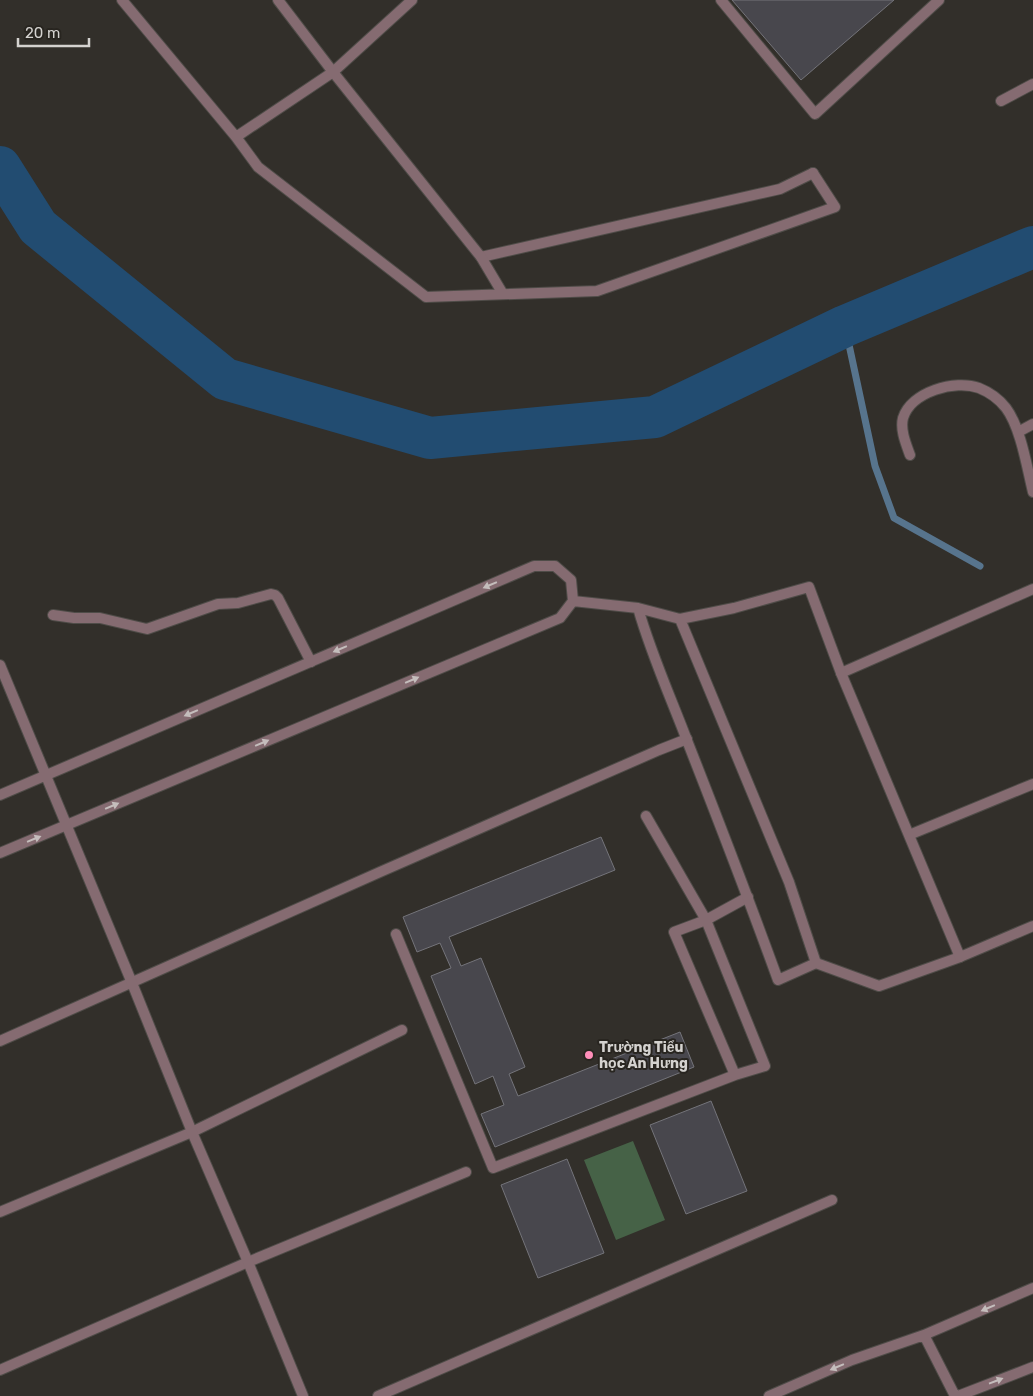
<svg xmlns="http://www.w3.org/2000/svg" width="1033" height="1396" font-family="Rubik,sans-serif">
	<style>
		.green { fill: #466247 }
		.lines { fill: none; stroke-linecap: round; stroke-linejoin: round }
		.stream { stroke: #57748d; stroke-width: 7 }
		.river { stroke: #224c71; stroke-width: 42 }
		.building { fill: #48474d; stroke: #74747a }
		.service-casing { stroke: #4f4c48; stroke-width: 12 }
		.minor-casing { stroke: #4f4c48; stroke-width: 12 }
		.service { stroke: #856b71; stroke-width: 10 }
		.minor { stroke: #856b71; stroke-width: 10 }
		.oneway { fill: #c4bdbc }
		.poi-dot { fill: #ff8eb9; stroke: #282520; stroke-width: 2 }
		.labels { text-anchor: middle; stroke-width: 4; stroke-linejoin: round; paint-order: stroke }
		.poi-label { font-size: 14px; font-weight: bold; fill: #d4d2cf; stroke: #282520; text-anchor: start }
	</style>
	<rect width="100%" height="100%" fill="#322f2a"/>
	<!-- green -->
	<path class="green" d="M633,1141L665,1220L616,1240L584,1160Z"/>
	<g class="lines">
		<!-- stream -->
		<path class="stream" d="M845,326L875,466L894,518L980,566"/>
		<!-- river -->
		<path class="river" d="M0,167L38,227L225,379L430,438L655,417L845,326L1033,247"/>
	</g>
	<!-- building -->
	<path class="building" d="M732,0H894L801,80Z
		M601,837L615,870L449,937L461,966L481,958L525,1067L509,1074L518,1096L680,1032L694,1067L495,1147L481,1114L504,1105L493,1076L475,1084L431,976L451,968L440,943L417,952L403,917Z
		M711,1101L747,1191L686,1214L650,1125Z
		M567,1159L604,1253L538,1278L501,1185Z"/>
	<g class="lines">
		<!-- service casing -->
		<g class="service-casing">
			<path id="service" d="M721,0L815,114L939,0
				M1001,101L1033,84
				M481,257L780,189L813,173
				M1018,432L1033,424
				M910,455C906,444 900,430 903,418C911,392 955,379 979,388C989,392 999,399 1006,408C1021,428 1027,468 1033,492
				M53,615L74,618H100L147,629L218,604L238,603L271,594L275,595L278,598L311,662
				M841,673L1033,589
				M646,816L706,920L765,1066L735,1075
				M396,934L493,1168L735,1075L674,932L706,920L748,897
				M816,963L879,986L960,957
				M0,1041L380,872L659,750L687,739
				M0,1212L192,1132L402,1030
				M0,1370L248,1262L466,1172
				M378,1396L832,1200"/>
		</g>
		<!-- minor casing -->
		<g class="minor-casing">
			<path id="minor" d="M122,0L236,137L258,167L426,297L597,291L835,207L813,173
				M278,0L333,72L481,257L503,294
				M236,137L333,72L412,0
				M573,601L638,608
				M680,619L789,882L816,963L778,980C749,900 719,822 688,743C671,698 651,654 638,608L680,619L734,608L809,587L841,673L960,957L1033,926
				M0,665L132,983L192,1132L248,1262L303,1396
				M0,795L534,566H555L571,580L573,601L560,618L0,853
				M909,835L1033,784
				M924,1335L955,1396
				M769,1396L852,1360L924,1335L1033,1288
				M958,1396L1033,1367"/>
		</g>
		<!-- service -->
		<use href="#service" class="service"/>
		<!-- minor -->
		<use href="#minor" class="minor"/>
	</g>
	<!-- one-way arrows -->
	<defs><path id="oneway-solid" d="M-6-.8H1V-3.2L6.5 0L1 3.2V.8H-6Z" transform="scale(1.25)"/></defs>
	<g class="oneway">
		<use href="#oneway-solid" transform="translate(490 585) rotate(157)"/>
		<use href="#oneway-solid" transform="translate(340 649) rotate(157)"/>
		<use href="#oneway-solid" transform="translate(412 680) rotate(-23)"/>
		<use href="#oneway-solid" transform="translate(191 713) rotate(157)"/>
		<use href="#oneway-solid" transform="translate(262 743) rotate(-23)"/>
		<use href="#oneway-solid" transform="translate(112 806) rotate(-23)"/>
		<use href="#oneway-solid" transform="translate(34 839) rotate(-22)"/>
		<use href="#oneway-solid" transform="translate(988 1308) rotate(157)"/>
		<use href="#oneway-solid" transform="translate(837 1367) rotate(157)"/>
		<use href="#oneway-solid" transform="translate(996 1381) rotate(-21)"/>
	</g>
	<!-- markers -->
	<circle class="poi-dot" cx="589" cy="1055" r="5"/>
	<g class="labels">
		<!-- poi labels -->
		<g class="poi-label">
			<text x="599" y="1052">Trường Tiểu<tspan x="599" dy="16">học An Hưng</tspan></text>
		</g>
	</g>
	<!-- scale -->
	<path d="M18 38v8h71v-8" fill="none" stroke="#d4d2cf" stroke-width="2.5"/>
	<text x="25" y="38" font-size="15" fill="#d4d2cf" stroke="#282520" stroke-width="4" paint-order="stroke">20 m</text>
</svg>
